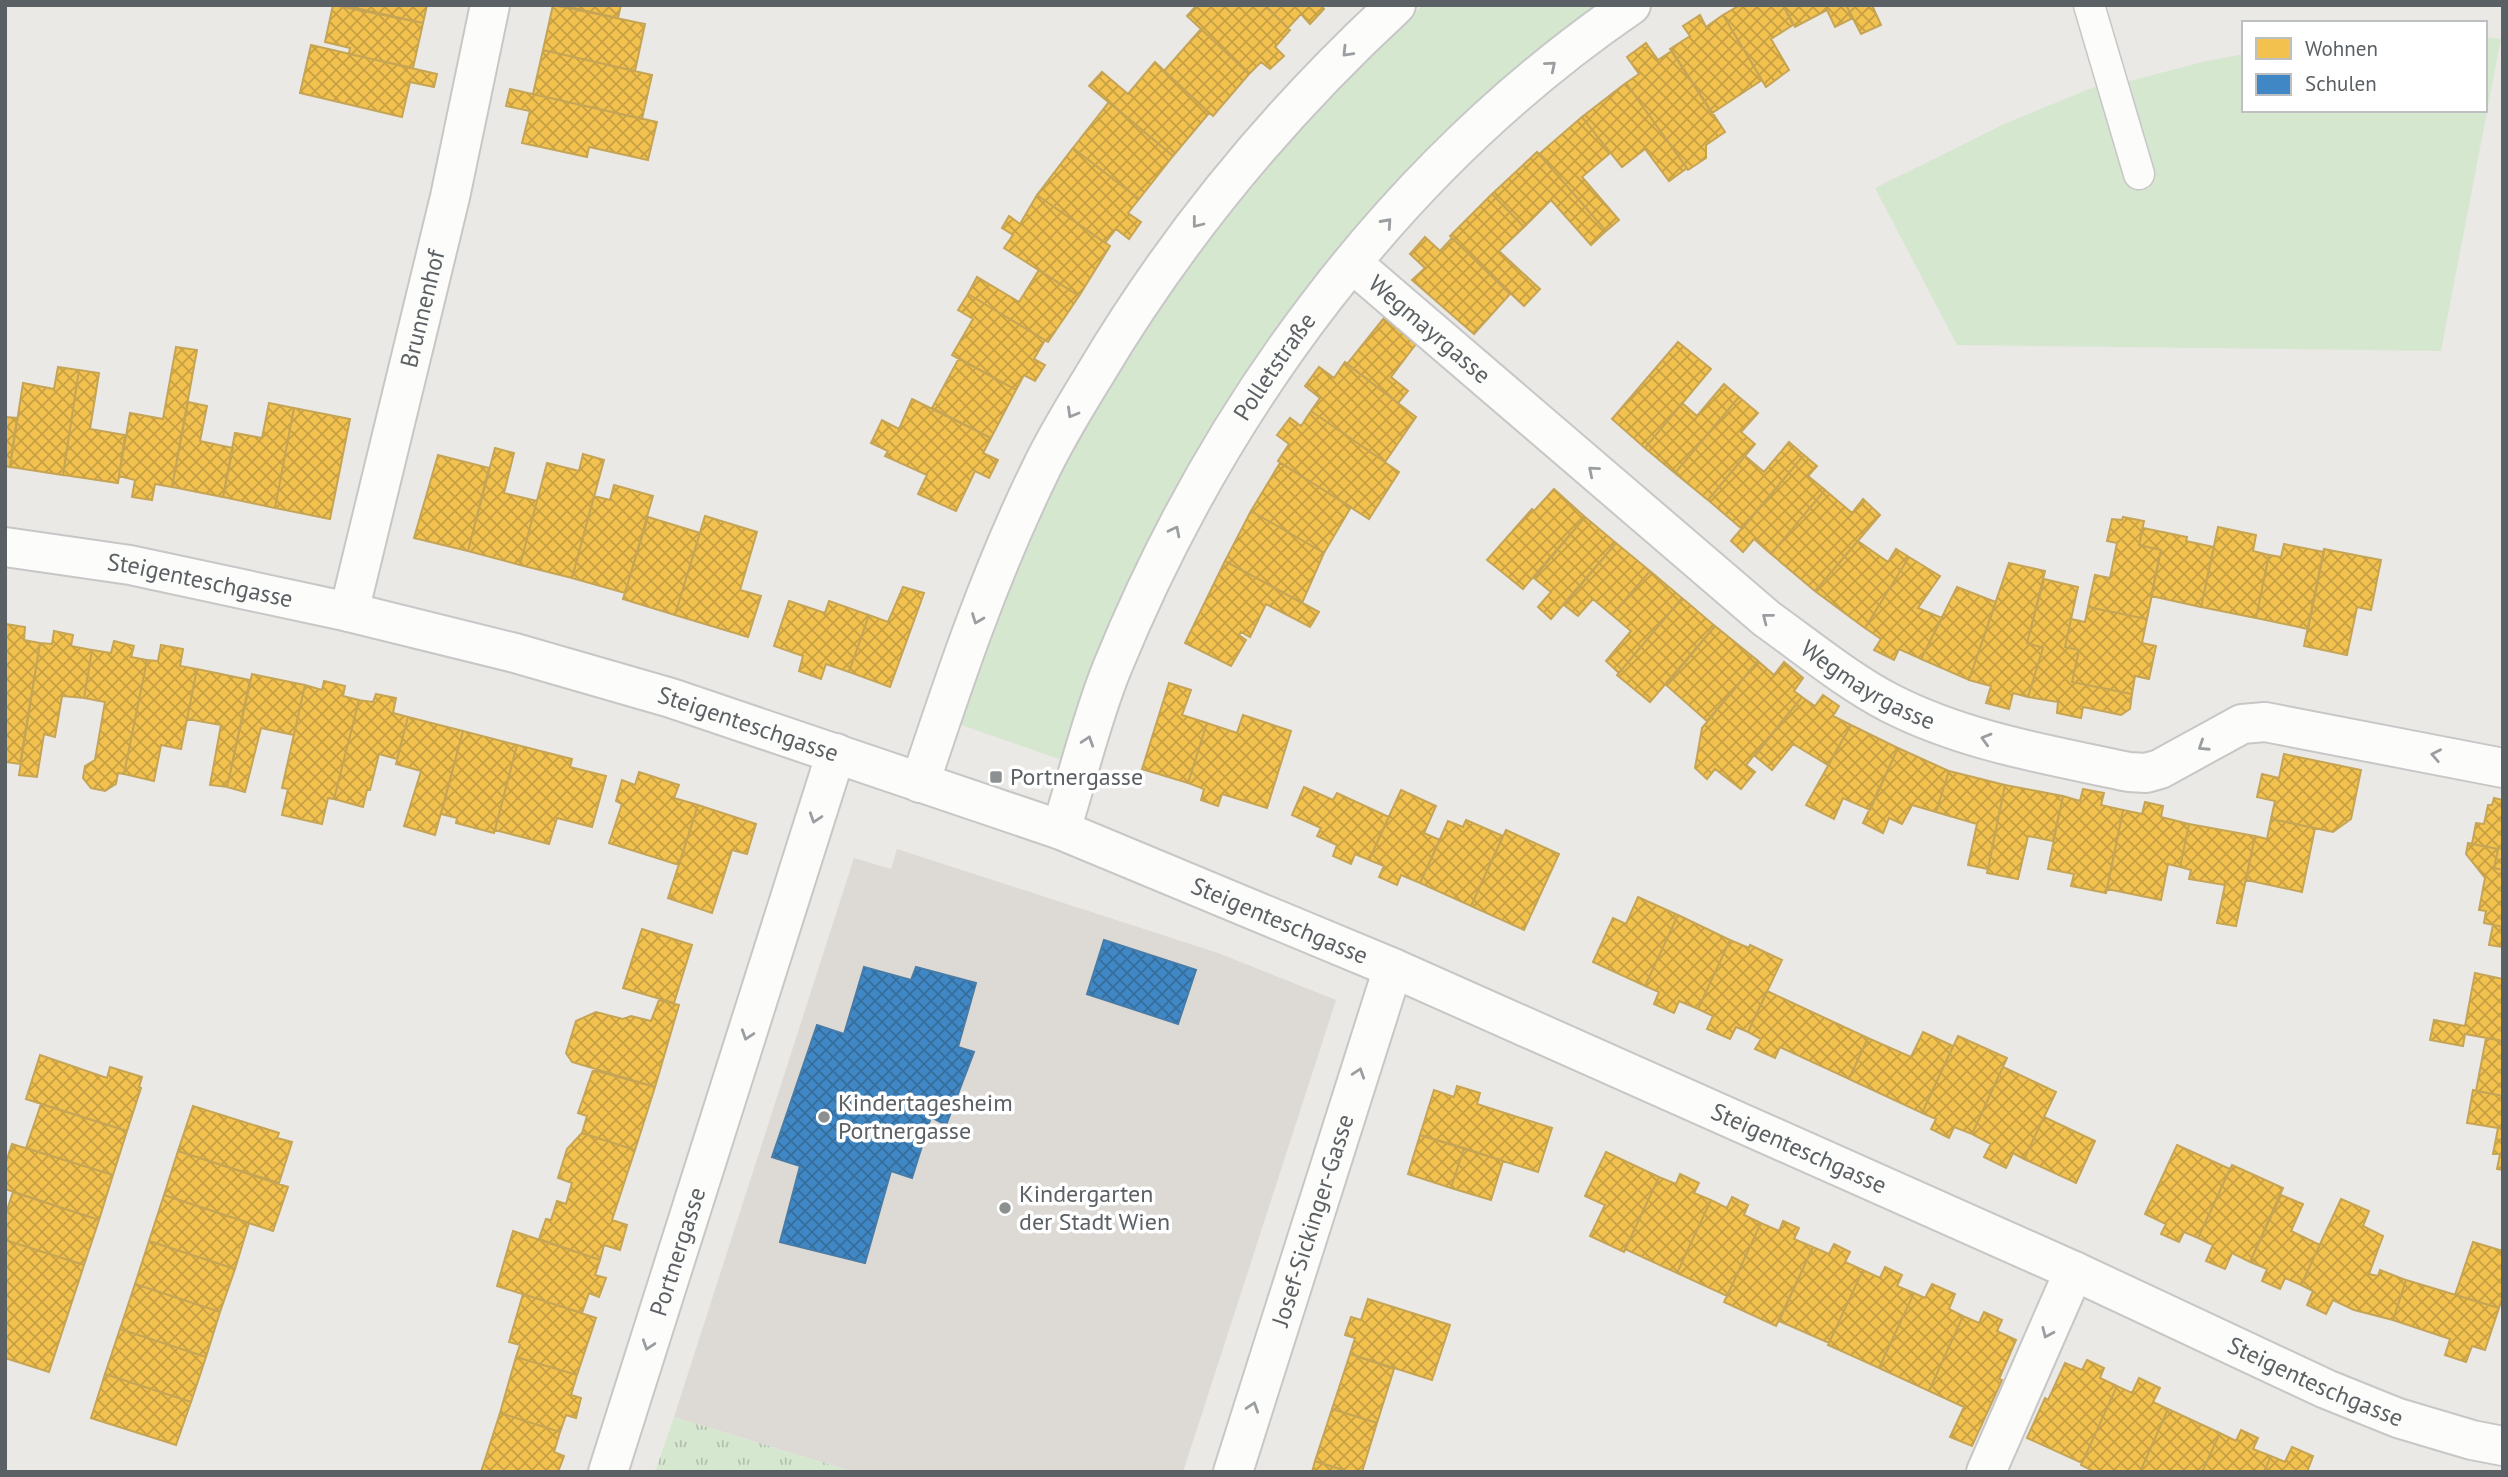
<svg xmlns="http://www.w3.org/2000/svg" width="2508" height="1477" font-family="'PT Sans',sans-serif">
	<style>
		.education { fill: #ddd9d4 }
		.green { fill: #d6e7d0 }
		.park { fill: url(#park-tufts) }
		.homes { fill: url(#homes-cross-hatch); stroke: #c5a455; stroke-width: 2 }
		.schools { fill: url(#schools-cross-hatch); stroke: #477ca8; stroke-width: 2 }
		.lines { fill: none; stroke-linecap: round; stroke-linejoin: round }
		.lane-casing { stroke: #c6c7c6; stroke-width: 33 }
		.street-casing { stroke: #c6c7c6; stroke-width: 42 }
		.lane { stroke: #fcfcfb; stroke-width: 30 }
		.street { stroke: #fcfcfb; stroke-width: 38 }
		.oneway { stroke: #9b9ea0 }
		.poi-dot { fill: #8d9091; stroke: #fff; stroke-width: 2.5 }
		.labels { text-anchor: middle; stroke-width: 7; stroke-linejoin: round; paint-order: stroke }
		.street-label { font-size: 24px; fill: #5b6064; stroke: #fff }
		.poi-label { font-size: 24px; fill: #5b6064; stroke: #fff; text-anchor: start }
	</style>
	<defs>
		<pattern id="park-tufts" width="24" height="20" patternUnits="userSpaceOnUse" patternTransform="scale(1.75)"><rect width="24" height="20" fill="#d6e7d0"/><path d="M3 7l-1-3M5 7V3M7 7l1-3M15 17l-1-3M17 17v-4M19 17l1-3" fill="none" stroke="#b1bfac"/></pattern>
		<pattern id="homes-cross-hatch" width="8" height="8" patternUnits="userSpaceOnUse" patternTransform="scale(1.75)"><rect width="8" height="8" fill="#f2c14e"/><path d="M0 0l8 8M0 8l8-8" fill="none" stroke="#c7a044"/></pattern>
		<pattern id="schools-cross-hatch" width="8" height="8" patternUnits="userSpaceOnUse" patternTransform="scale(1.75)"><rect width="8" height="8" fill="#3f88c5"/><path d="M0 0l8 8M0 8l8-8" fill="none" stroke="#366d9b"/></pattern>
	</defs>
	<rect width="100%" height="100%" fill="#ebe9e5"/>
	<!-- education -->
	<path class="education" d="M897,849L1218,953L1336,1000L1183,1472H854L674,1417L854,858L891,869Z"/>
	<!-- green -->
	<path class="green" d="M1423,5H1601L1506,78L1437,143L1292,306L1214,421L1149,541L1123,594L1098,657L1062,760L958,724L1010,577L1049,493L1106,386L1159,302L1258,173L1349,74Z
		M2485,37L2501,39L2441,351L1957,345L1875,188L2004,124L2094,87L2134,80L2206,61L2244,54V110H2485Z"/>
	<!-- park -->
	<path class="park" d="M674,1417L854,1472H655Z"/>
	<!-- homes -->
	<path class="homes" d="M333,5L423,23L413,68L349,54L350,48L325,42Z
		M342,5H427L423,23Z
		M553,5L645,24L635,71L543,50Z
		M560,5H621L618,18Z
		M1197,5H1264L1290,30L1275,47L1284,56L1270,69L1261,62L1249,74L1187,16Z
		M1264,5H1320L1324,9L1310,24L1301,14L1288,28Z
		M1740,5H1783L1793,25L1771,39L1789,70L1766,87L1723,15Z
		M1783,5H1846L1853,18L1835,27L1827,10L1795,27Z
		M1846,5H1872L1881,25L1861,34Z
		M1700,15L1706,27L1723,15L1762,80L1712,113L1670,49L1690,36L1683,26Z
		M1201,29L1249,74L1213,116L1164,71Z
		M1646,43L1658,60L1672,51L1725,132L1706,145V158L1688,170L1626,83L1639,74L1627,57Z
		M311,45L437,74L434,87L410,82L402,117L300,93Z
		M543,50L652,75L642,119L533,94Z
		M1155,62L1209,113L1173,156L1089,86L1102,72L1128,94Z
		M1626,83L1687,168L1669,181L1645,149L1622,167L1582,117Z
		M510,89L657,122L648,160L589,147L587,157L522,143L530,111L506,106Z
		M1109,102L1173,156L1139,199L1073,148Z
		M1582,117L1610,153L1582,177L1619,220L1606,231L1539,154Z
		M1073,148L1139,199L1128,213L1141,222L1129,239L1116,229L1105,243L1037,195Z
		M1537,152L1606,231L1591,245L1551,200L1524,227L1492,194Z
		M1492,194L1524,227L1499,251L1540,289L1524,306L1450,236Z
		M1037,195L1110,246L1079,296L1004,248L1013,235L1002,228L1009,216L1020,224Z
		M1425,237L1440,251L1452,238L1510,294L1474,334L1412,280L1425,268L1410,254Z
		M1039,270L1079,296L1048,342L968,294L977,277L1019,302Z
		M968,294L1045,340L1034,359L1045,365L1035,381L1024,375L1016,390L952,355L973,319L958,310Z
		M1384,318L1416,344L1391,377L1408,391L1398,403L1347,364Z
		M1678,342L1711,369L1645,448L1612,419Z
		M176,347L197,350L172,487L155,484L152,500L132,497L135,480L119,476L130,413L163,419Z
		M959,358L1016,390L991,438L932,408Z
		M1345,362L1416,417L1385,462L1311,411L1320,398L1305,386L1319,367L1334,378Z
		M58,367L79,370L63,475L10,467L23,383L54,389Z
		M79,370L99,373L90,429L125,435L118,483L63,475Z
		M1724,384L1739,397L1675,473L1645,448L1682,403L1697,416Z
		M1739,397L1758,413L1741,432L1755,444L1708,500L1675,473Z
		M912,399L991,438L983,453L998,460L989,478L975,471L956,511L918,494L927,475L885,456L888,451L871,443L882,420L899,429Z
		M188,402L207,406L200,441L233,448L223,497L172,487Z
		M269,403L294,408L275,508L223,497L235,433L262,438Z
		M294,408L350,419L330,519L275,508Z
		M1311,411L1399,472L1369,519L1278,461L1289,444L1277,435L1290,418L1301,426Z
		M5,417L17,418L10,467L5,466Z
		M1789,442L1804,455L1742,529L1708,500L1745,456L1764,472Z
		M495,448L514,453L504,493L537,501L520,565L468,551Z
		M583,454L604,460L572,578L520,565L547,463L579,471Z
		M438,455L489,468L468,551L414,538Z
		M1804,455L1817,466L1808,476L1825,490L1771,554L1754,539L1743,552L1731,541Z
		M1280,463L1351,507L1324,553L1251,511Z
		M614,485L653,496L625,593L572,578L594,496L610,500Z
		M1554,489L1585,517L1523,589L1487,560L1532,509L1534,511Z
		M1825,490L1852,513L1863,499L1880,515L1815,591L1771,554Z
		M1251,511L1324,553L1302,603L1225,561Z
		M705,516L757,532L740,590L761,596L748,637L675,615Z
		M648,517L700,533L675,615L623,599Z
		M1585,517L1616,543L1551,619L1538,607L1551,592L1534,578Z
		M2123,517L2144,521L2139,545L2161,550L2147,619L2088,607L2095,575L2110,578L2117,543L2107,541L2112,519L2122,520Z
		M2218,527L2256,535L2253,551L2269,555L2256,618L2201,607Z
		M2143,528L2187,537L2186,541L2214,547L2201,607L2151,596L2161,550L2139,545Z
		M1858,541L1888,562L1896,549L1909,557L1865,628L1815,591Z
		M1616,543L1650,571L1612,615L1593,599L1578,616L1564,605Z
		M2284,544L2324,552L2308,629L2256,618L2269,555L2281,557Z
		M2324,549L2381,560L2371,610L2357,607L2347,655L2304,646Z
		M1909,557L1940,576L1918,608L1942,618L1921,659L1899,649L1894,660L1874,650L1881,639L1865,628Z
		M1225,561L1319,612L1310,627L1266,604L1250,637L1241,632L1239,635L1246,640L1231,666L1185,643Z
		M2009,563L2045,571L2027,643L2043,648L2028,697L2013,693L2009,709L1986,703L1991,686L1969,680Z
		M1650,571L1682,598L1619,673L1606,661L1631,631L1612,615Z
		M2044,579L2078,587L2065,647L2079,650L2072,682L2132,694L2130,709L2121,715L2083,707L2081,718L2057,713L2058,702L2028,697L2043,648L2027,643Z
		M903,587L924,593L890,687L849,672L869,615L888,622Z
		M1957,587L1996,602L1969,680L1921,659Z
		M1682,598L1715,626L1650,702L1617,675Z
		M789,601L825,613L829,601L869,615L849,672L826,664L821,679L799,671L803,656L774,646Z
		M2088,607L2147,619L2142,643L2156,646L2149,679L2135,676L2132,694L2072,682L2079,650L2065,647L2071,619L2085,622Z
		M6,624L25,627L24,640L40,643L20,764L5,762Z
		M1715,626L1758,661L1707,721L1666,685Z
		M54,631L73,635L71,646L92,650L84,698L62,696L55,737L44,734L37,777L19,775L40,643L52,644Z
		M114,641L134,646L131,657L147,660L124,774L118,773L116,784L105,791L91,788L83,778L85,766L95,760L105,702L84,698L92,650L111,653Z
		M161,645L183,649L180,666L197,669L181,749L161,745L154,781L124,774L147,660L158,661Z
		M1758,661L1774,675L1784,662L1803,678L1794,691L1802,697L1746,765L1755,772L1741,789L1715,769L1707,779L1695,768L1702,728Z
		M197,669L250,680L227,787L210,785L221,725L187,719Z
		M252,674L305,685L294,735L261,728L245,792L227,787Z
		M324,681L345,686L343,696L359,700L334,799L328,798L322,824L282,815L288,789L282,788L305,685L322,690Z
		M1169,683L1191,690L1182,715L1207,723L1188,783L1142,769Z
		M376,694L396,698L393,713L408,717L397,759L379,754L370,790H367L363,807L334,799L359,700L373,702Z
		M1823,695L1839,706L1833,716L1851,725L1828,765L1793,744L1772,770L1755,756L1802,697L1815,706Z
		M1243,715L1291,731L1267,808L1222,794L1218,806L1201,800L1204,789L1188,783L1207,723L1237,733Z
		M408,717L463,731L435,835L404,826L421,771L396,764Z
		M1851,725L1898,748L1870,810L1843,798L1834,819L1806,805Z
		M463,731L517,745L494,833L456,823L457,818L441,814Z
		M517,745L572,759L570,767L606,776L592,827L557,818L549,844L495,830Z
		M1898,748L1949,771L1936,812L1912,805L1902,824L1889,818L1883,833L1863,823Z
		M2284,754L2361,770L2351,819L2333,832L2271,819L2275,801L2257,797L2262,774L2279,778Z
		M1949,771L2005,785L1988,869L1968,865L1977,824L1936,812Z
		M639,772L679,785L674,798L698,805L679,865L609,843L622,804L616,801L622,780L635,785Z
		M2005,785L2063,796L2053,841L2028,836L2018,879L1987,873Z
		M1304,787L1333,800L1337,793L1389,817L1369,860L1355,854L1351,864L1333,856L1337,845L1317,836L1321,828L1292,815Z
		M2083,789L2104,793L2101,805L2123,810L2106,893L2071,886L2074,874L2048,869L2063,796L2080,801Z
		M1401,790L1436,806L1424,833L1440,840L1420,883L1401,875L1397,885L1379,877L1384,866L1369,860Z
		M2494,798L2503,800V870L2494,868L2498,849L2472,844L2476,823L2484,824L2488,805H2492Z
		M2145,802L2163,806L2161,817L2189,824L2180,867L2168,864L2161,900L2107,889L2123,810L2142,814Z
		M698,805L756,824L747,854L732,850L712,913L668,898Z
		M2271,819L2315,828L2302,892L2246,880L2255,836L2267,839Z
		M1466,820L1503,836L1471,906L1420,883L1448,821L1463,827Z
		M2189,824L2255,836L2236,926L2217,923L2225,885L2189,879L2191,870L2180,867Z
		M1506,830L1559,854L1524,930L1471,906Z
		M2468,843L2498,849L2494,868L2503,870V927L2484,923L2486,911L2479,910L2485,878L2466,854Z
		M1638,897L1678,915L1645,986L1593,962L1613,918L1626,924Z
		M1678,915L1730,940L1698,1009L1679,1001L1674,1013L1654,1004L1659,992L1645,986Z
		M2493,925L2503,927V947L2489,945Z
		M642,929L692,945L674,1003L623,988Z
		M1730,940L1749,948L1750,945L1782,960L1748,1032L1736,1027L1730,1039L1707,1029L1713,1016L1698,1009Z
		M2475,973L2503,979V1041L2465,1034L2463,1046L2430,1040L2434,1020L2465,1026Z
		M1767,991L1868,1038L1849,1079L1780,1047L1775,1058L1755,1049L1761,1039L1748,1032Z
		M659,1000L679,1005L655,1087L572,1062L566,1053L576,1021L596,1012L623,1019L631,1016L651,1021Z
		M1923,1032L1953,1046L1922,1113L1849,1079L1868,1038L1911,1057Z
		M1958,1036L2007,1058L1972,1134L1954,1127L1949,1138L1931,1129L1936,1119L1922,1113Z
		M2486,1038L2503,1041V1096L2476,1091Z
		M40,1055L107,1078L110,1067L142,1077L139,1087L141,1088L127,1131L26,1099Z
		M2003,1067L2056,1092L2024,1159L2013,1153L2006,1168L1984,1157L1991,1144L1972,1134Z
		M593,1070L655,1087L635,1150L582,1133L587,1116L578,1113Z
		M1457,1086L1480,1093L1477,1104L1552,1128L1538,1172L1420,1135L1434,1090L1454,1097Z
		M2473,1090L2503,1096V1170L2497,1169L2500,1154H2493L2498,1128L2467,1123Z
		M41,1104L127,1131L113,1175L26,1148Z
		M193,1106L279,1133L277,1138L292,1142L279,1183L178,1151Z
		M2044,1117L2095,1141L2076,1183L2024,1159Z
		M582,1133L635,1150L612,1220L627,1225L620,1250L604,1245L600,1260L539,1239L546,1219L551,1220L557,1201L566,1204L572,1183L558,1178L567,1149Z
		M1420,1135L1464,1148L1451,1188L1408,1174Z
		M12,1144L113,1175L99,1220L5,1189V1165Z
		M2177,1145L2230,1169L2198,1238L2184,1232L2179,1242L2161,1234L2166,1224L2145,1214Z
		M1464,1148L1503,1161L1491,1200L1451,1188Z
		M178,1151L288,1187L273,1231L164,1195Z
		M1606,1152L1659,1177L1624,1252L1590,1236L1605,1205L1585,1196Z
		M2232,1165L2283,1188L2250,1262L2232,1253L2225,1269L2206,1261L2213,1245L2198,1238Z
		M1680,1174L1699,1183L1694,1193L1711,1200L1677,1273L1625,1249L1659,1177L1676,1184Z
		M13,1192L99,1220L84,1265L5,1240V1216Z
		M164,1195L249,1223L235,1269L149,1241Z
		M2281,1195L2303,1204L2291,1231L2320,1245L2301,1285L2285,1278L2280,1289L2262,1281L2267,1269L2250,1262Z
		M1732,1197L1748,1205L1744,1215L1761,1223L1727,1296L1677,1273L1711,1200L1727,1208Z
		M2341,1199L2369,1211L2363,1226L2383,1236L2369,1274L2378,1276L2380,1270L2406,1280L2393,1320L2354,1310L2333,1300L2326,1314L2307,1305L2313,1291L2301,1285Z
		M1783,1221L1799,1228L1794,1239L1813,1247L1776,1326L1724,1302L1761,1223L1779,1231Z
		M513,1231L600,1260L595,1275L606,1278L599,1297L589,1293L582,1313L497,1286Z
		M5,1240L84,1265L49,1372L5,1358Z
		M149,1241L235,1269L220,1312L135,1284Z
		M2473,1242L2503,1251V1296L2499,1308L2455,1295Z
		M1834,1244L1850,1252L1845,1262L1863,1270L1829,1343L1779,1321L1813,1247L1829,1254Z
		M1885,1267L1902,1275L1897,1286L1914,1293L1879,1368L1828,1345L1863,1270L1880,1278Z
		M2406,1280L2499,1308L2485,1350L2472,1346L2466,1362L2445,1355L2450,1339L2393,1320Z
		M135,1284L220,1312L206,1357L120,1329Z
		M1932,1284L1955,1294L1949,1309L1963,1316L1929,1391L1879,1368L1914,1293L1925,1298Z
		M523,1294L596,1318L577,1375L516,1357L520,1345L509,1342Z
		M1368,1299L1450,1325L1432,1380L1350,1354L1355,1338L1345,1335L1351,1317L1361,1320Z
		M1984,1312L2002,1320L1997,1331L2016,1340L1999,1379L2002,1380L1972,1446L1950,1437L1964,1407L1929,1391L1963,1316L1979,1323Z
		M120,1329L206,1357L191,1402L105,1374Z
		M1350,1354L1394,1369L1377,1423L1332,1409Z
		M516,1357L577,1375L571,1395L581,1398L576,1418L566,1415L560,1432L500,1413Z
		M2087,1360L2104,1368L2100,1378L2117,1386L2082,1463L2027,1438L2045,1398L2048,1400L2065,1363L2082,1370Z
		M105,1374L191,1402L176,1445L91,1418Z
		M2139,1378L2160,1388L2153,1402L2168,1409L2140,1472H2095L2081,1465L2117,1386L2132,1393Z
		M1332,1409L1377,1423L1362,1472H1349L1315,1461Z
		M2168,1409L2220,1433L2202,1472H2140Z
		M500,1413L560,1432L554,1452L564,1456L558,1472H481Z
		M2241,1430L2258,1438L2253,1449L2271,1456L2264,1472H2202L2220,1433L2236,1441Z
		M2292,1447L2313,1456L2307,1472H2264L2271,1456L2285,1462Z
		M1315,1461L1349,1472H1312Z"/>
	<!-- schools -->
	<path class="schools" d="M1104,940L1196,970L1178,1024L1087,994Z
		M864,967L911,980L916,967L976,983L958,1047L974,1052L946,1125L931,1117L912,1178L891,1171L865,1263L780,1242L800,1166L772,1157L817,1025L844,1034Z"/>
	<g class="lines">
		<!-- lane casing -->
		<g class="lane-casing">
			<path id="lane" d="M2089,5L2139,174"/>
		</g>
		<!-- street casing -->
		<g class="street-casing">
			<g id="street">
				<path id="s1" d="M1352,263L1767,619C1805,646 1849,682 1890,703C1964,741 2049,755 2129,772L2146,773L2160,769L2242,724L2265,722L2503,768"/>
				<path id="s2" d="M5,547L130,565L349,612L515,653L671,698L1061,830L1393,968L2074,1271L2326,1389L2398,1418L2472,1440L2503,1446"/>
				<path id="s3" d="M349,612L450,197L490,5"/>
				<path d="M920,783C955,677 991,571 1040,471C1056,437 1076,405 1095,374C1177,236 1279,113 1396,5"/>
				<path id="s4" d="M1061,830C1078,776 1091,720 1112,668C1219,405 1396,166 1631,5"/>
				<path id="s5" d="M608,1472L836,753"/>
				<path id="s6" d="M1233,1472L1393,968"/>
				<path d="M1986,1472L2074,1271"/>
			</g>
		</g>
		<!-- lane -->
		<use href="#lane" class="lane"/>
		<!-- street -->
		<use href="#street" class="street"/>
	</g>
	<!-- one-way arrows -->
	<defs><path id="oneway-chevron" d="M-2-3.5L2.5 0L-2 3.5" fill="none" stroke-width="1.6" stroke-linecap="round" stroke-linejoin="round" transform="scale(1.75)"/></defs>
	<g class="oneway">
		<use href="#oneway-chevron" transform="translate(1347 52) rotate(134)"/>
		<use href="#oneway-chevron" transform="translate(1551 66) rotate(-40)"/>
		<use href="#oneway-chevron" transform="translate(1197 223) rotate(128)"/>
		<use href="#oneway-chevron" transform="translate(1387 223) rotate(-48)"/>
		<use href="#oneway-chevron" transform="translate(1072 413) rotate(120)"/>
		<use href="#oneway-chevron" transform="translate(1593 471) rotate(-140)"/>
		<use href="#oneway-chevron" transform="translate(1175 531) rotate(-63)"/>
		<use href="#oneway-chevron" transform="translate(1767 618) rotate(-142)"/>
		<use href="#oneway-chevron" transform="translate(977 619) rotate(111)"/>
		<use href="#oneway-chevron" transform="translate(1986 739) rotate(-164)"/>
		<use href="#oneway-chevron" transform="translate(1088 741) rotate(-72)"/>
		<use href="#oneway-chevron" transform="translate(2203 746) rotate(147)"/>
		<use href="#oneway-chevron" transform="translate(2436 755) rotate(-169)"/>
		<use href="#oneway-chevron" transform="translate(815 818) rotate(108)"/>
		<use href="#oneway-chevron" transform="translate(747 1035) rotate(108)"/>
		<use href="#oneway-chevron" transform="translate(1359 1073) rotate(-72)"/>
		<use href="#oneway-chevron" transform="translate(2047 1333) rotate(114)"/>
		<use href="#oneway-chevron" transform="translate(648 1345) rotate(108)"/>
		<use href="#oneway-chevron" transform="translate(1253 1407) rotate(-72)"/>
	</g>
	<!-- markers -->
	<g class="poi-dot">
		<rect x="989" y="770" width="14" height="14" rx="3.5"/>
		<circle cx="824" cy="1117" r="7"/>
		<circle cx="1005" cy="1208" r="7"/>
	</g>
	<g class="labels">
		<!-- street labels -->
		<g class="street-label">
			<text dy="8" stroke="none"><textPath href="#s3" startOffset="312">Brunnenhof</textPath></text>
			<text dy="8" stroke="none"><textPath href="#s1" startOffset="102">Wegmayrgasse</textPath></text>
			<text dy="8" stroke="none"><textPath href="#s4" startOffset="513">Polletstraße</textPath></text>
			<text dy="8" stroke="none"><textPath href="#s2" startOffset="198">Steigenteschgasse</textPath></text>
			<text dy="8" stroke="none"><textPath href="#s1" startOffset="668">Wegmayrgasse</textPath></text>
			<text dy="8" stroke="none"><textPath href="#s2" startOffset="765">Steigenteschgasse</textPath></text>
			<text dy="8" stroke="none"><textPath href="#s2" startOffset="1332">Steigenteschgasse</textPath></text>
			<text dy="8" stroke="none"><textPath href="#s2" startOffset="1899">Steigenteschgasse</textPath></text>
			<text dy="8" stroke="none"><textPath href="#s6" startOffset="264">Josef-Sickinger-Gasse</textPath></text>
			<text dy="8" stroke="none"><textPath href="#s5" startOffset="231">Portnergasse</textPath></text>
			<text dy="8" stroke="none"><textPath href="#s2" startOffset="2466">Steigenteschgasse</textPath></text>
		</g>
		<!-- poi labels -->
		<g class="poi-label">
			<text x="1010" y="785">Portnergasse</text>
			<text x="838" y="1111">Kindertagesheim<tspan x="838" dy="28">Portnergasse</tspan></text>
			<text x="1019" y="1202">Kindergarten<tspan x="1019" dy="28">der Stadt Wien</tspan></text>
		</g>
	</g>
	<!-- border -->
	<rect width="2508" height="1477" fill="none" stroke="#5b6064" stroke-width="14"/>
	<!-- legend -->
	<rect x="2242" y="21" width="245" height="91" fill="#ffffff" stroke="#bdbfc1" stroke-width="2"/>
	<rect x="2256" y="38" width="35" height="21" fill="#f2c14e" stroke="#bdbfc1" stroke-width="2"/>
	<text x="2305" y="56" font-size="21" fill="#5b6064">Wohnen</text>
	<rect x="2256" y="74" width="35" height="21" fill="#3f88c5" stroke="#bdbfc1" stroke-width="2"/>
	<text x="2305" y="91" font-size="21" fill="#5b6064">Schulen</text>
</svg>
